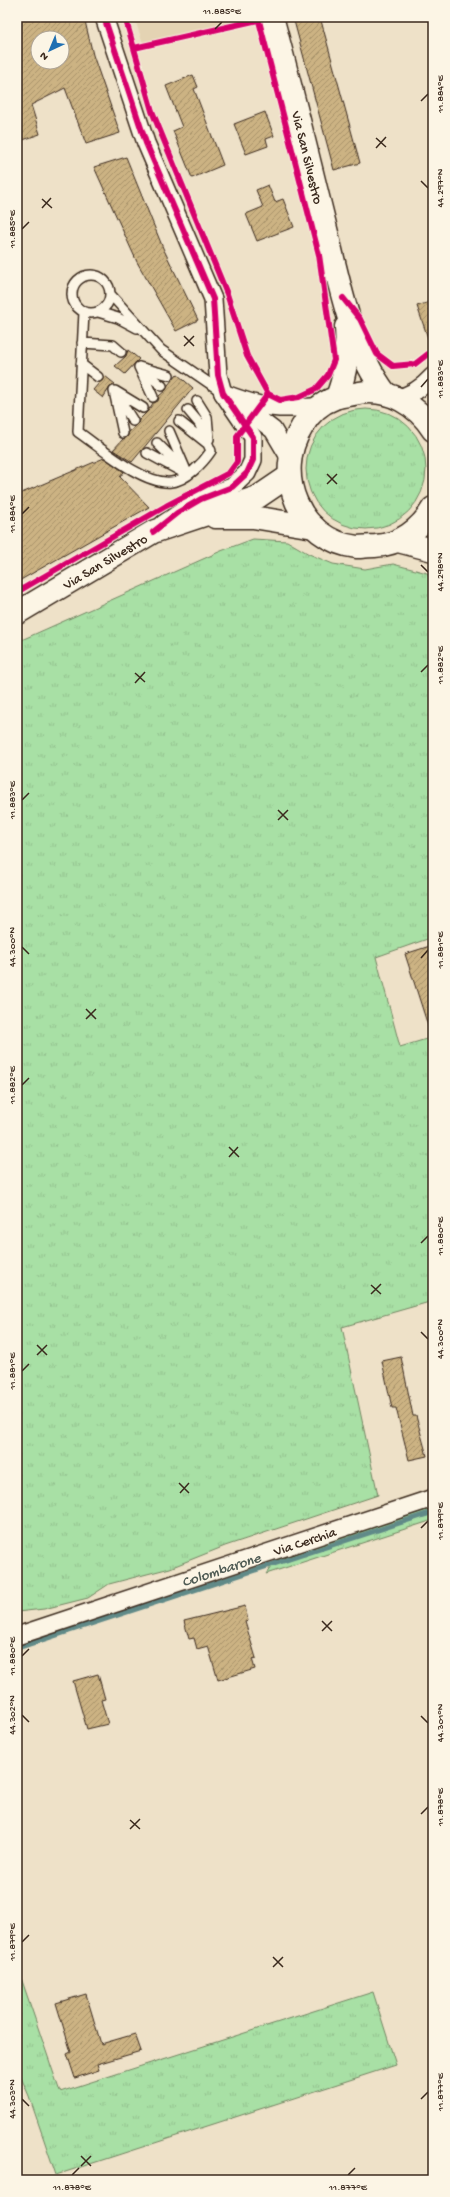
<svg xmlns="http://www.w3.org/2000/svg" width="450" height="2197" font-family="'Gochi Hand',sans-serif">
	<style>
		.built { fill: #e4d3b3 }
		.grass { fill: url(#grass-tufts); stroke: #728562 }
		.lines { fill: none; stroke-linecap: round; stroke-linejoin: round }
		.stream { stroke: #608a88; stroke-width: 5 }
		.building { fill: url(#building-hatch); stroke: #3b2a1e; fill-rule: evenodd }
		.service-casing { stroke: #3b2a1e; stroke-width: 12 }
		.minor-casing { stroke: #3b2a1e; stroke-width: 20 }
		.primary-casing { stroke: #3b2a1e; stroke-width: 25 }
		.service { stroke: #fcf5e5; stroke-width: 9 }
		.minor { stroke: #fcf5e5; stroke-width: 17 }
		.primary { stroke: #fcf5e5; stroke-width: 22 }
		.cycleway-casing { stroke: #fcf5e5; stroke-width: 8 }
		.cycleway { stroke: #d6006c; stroke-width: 6 }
		.ticks { fill: none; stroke: #3b2a1e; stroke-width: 1.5 }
		.labels { text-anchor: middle; stroke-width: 3; stroke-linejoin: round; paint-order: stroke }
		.street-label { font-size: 14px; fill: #3b2a1e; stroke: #fcf5e5 }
		.water-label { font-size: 15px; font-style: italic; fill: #4e5a53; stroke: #fcf5e5 }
		.neatline { fill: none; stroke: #3b2a1e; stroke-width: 1.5 }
		.ticks-label { font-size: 10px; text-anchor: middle; fill: #3b2a1e }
	</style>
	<defs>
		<pattern id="grass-tufts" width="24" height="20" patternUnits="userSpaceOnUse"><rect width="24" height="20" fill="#a8e0a5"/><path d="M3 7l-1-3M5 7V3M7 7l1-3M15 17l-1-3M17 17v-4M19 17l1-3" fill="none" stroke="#92c08e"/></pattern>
		<pattern id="building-hatch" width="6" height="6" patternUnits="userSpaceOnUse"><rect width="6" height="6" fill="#ccb383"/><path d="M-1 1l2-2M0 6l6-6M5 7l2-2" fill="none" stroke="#a7926b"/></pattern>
	</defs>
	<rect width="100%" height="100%" fill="#eee1c8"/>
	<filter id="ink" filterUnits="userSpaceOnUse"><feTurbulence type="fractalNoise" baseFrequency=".025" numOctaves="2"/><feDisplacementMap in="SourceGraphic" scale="8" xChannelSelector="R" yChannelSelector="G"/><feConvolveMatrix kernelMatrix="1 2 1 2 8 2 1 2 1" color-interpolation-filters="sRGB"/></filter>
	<g filter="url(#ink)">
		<!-- built -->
		<path class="built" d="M134,17H254L143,43Z"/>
		<!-- grass -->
		<path class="grass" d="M306 469a60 60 0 1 1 120 0a60 60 0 1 1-120 0Z
			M253,539L287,541L309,554L333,564L365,569L393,564L427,573L433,580V937L376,957L400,1047L433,1037V1301L342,1327L378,1495L225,1546L170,1568L109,1584L88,1598L44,1609L17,1612V642L221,551Z
			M433,1506V1520L266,1574L276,1560Z
			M17,1966L60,2092L373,1992L396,2065L56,2175L29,2096L17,2068Z"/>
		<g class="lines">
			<!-- stream -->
			<path class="stream" d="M17,1648L433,1512"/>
		</g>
		<!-- building -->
		<path class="building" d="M17,17H84L93,55L120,133L86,144L65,88L31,105L40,134L17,142ZM38,38H62V62H38Z
			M293,17H320L360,163L334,170Z
			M193,75L198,87L194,89L223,165L192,178L173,131L182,127L166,86Z
			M265,112L274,136L266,139L268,146L246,154L234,124Z
			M126,157L163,248L198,320L176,331L137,262L94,167Z
			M268,185L275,202L283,199L294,227L257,241L246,214L263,207L256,190Z
			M433,301V346L431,347L417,306Z
			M128,350L139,359L125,374L115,366L126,356Z
			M177,374L193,388L142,450L132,462L113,450L123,439L127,437L129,432L138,424L139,420L148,411L153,403L158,401L159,396L166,390L168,385Z
			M105,376L115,384L110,387L103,398L93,390Z
			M104,458L124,472L120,477L149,507L17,582V495Z
			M433,945V1032H430L405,954Z
			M401,1357L413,1416H416L427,1456L409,1460L396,1408H392L382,1361Z
			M245,1606L248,1621L245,1622L256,1658L252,1659L255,1669L218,1680L208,1646L197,1649L194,1638L189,1639L184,1621Z
			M98,1674L105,1699L101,1700L108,1724L87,1729L73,1681Z
			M86,1994L101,2044L135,2034L141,2051L97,2064L99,2070L75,2078L67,2054L71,2052L56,2003Z"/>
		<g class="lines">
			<!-- service casing -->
			<g class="service-casing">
				<path id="service" d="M72 294a19 19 0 1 1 38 0a19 19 0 1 1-38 0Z
					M110,294L161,350L222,392
					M84,312L78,432C100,447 143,485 171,482C186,481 203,463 211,451L199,423L188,410
					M98,312L118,318L137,328
					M82,343L113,345L121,352
					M81,364L98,377
					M139,367L153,397
					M139,367L169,375
					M141,369L162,386
					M114,391L123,433
					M115,391L143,408
					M118,397L133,421
					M197,401L207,417L209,439
					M179,421L208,444
					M169,431L188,475
					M157,443L183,469
					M147,453L188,475"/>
			</g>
			<!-- minor casing -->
			<g class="minor-casing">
				<g id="minor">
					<path d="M104,17L146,143L213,299L218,375L223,393L253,437V460L247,473L232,487L201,499L163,524"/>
					<path d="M223,393C262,408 279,411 321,406"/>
					<path d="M396,398C412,396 423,387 433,376"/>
					<path d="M239,404L273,430L289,457"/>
					<path id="s1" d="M17,1636L433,1498"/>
				</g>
			</g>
			<!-- primary casing -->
			<g class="primary-casing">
				<g id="primary">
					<path id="s2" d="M272,17C291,85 307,153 324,221C339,280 349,345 386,394"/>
					<path d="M337,397C347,370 348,356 346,327"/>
					<path d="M433,430C417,405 389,388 359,393C352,395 343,395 335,398C321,403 309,414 302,427C272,474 299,541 357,547C362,547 369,546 375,546C399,545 421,529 433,508"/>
					<path d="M215,517H253L314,527"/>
					<path d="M398,541L433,550"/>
					<path id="s3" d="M17,613L153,532L258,497L289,476"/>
				</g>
			</g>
			<!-- service -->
			<use href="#service" class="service"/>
			<!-- minor -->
			<use href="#minor" class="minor"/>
			<!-- primary -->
			<use href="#primary" class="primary"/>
			<!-- cycleway casing -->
			<g class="cycleway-casing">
				<path id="cycleway" d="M104,17L146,143L213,299L218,375L223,393L253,437V460L247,473L232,487L201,499L177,513L153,532
					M125,17L152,111L227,294L247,356L268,394L280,400L299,397L316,389L328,375L334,360L319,255L258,17
					M134,48L258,20
					M343,298L360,319L377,354L393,366L415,364L433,350
					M17,592L166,506L229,473L237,462V436L268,394"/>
			</g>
			<!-- cycleway -->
			<use href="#cycleway" class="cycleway"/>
		</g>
	</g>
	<!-- ticks -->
	<path class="ticks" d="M215,29L222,22M421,101L428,94M376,138L386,147M376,148L386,137M421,181L428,188M42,199L52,208M42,208L51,198M22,229L29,222M184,336L194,346M184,346L194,336M421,387L428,379M327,474L337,484M327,484L337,474M22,514L29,507M421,565L428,572M421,672L428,665M135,673L145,682M135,683L145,672M22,800L29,793M278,810L288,820M278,820L288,810M22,947L29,954M421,958L428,950M86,1009L96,1019M86,1019L96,1009M22,1085L29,1078M229,1147L239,1157M229,1157L238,1147M421,1243L428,1236M371,1285L381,1294M371,1294L381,1284M421,1332L428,1339M37,1345L47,1355M37,1355L47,1345M22,1371L29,1364M179,1483L189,1493M180,1493L189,1483M421,1528L428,1521M322,1621L332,1631M322,1631L332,1621M22,1656L29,1649M22,1715L29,1722M421,1716L428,1723M421,1814L428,1807M130,1820L140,1829M130,1829L140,1819M22,1942L29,1935M273,1957L283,1967M273,1967L283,1957M22,2099L29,2106M421,2099L428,2092M81,2156L91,2166M81,2166L91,2156M72,2175L79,2168M348,2175L355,2168"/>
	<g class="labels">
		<!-- street labels -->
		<g class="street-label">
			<text dy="5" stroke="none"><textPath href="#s2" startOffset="145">Via San Silvestro</textPath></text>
			<text dy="5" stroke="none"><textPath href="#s3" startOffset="102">Via San Silvestro</textPath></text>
			<text dy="5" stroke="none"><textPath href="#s1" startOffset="303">Via Cerchia</textPath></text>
		</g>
		<!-- water labels -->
		<g class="water-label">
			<text transform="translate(221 1569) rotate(-18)" y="5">Colombarone</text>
		</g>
	</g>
	<!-- margin -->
	<rect width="450" height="2197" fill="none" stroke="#fcf5e5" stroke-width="44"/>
	<!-- north arrow -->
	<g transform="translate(50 50) rotate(224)"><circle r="19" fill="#fcf5e5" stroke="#afa495"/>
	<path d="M0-3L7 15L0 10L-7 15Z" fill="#1f6fb2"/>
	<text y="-6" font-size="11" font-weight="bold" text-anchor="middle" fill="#3b2a1e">N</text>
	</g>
	<rect x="22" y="22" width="406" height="2153" class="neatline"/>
	<g class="ticks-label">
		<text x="222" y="14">11.885°E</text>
		<text transform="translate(439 94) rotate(-90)" y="4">11.884°E</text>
		<text transform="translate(439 188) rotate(-90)" y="4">44.297°N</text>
		<text transform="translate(11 229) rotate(-90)" y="4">11.885°E</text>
		<text transform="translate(439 379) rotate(-90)" y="4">11.883°E</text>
		<text transform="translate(11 514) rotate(-90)" y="4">11.884°E</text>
		<text transform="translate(439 572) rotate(-90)" y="4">44.298°N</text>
		<text transform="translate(439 665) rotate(-90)" y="4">11.882°E</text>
		<text transform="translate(11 800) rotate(-90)" y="4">11.883°E</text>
		<text transform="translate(11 947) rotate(-90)" y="4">44.300°N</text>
		<text transform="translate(439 950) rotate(-90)" y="4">11.881°E</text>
		<text transform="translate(11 1085) rotate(-90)" y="4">11.882°E</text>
		<text transform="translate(439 1236) rotate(-90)" y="4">11.880°E</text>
		<text transform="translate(439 1339) rotate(-90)" y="4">44.300°N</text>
		<text transform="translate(11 1371) rotate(-90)" y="4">11.881°E</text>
		<text transform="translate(439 1521) rotate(-90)" y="4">11.879°E</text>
		<text transform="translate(11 1656) rotate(-90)" y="4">11.880°E</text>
		<text transform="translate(11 1715) rotate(-90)" y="4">44.302°N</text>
		<text transform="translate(439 1723) rotate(-90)" y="4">44.301°N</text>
		<text transform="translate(439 1807) rotate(-90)" y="4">11.878°E</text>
		<text transform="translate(11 1942) rotate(-90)" y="4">11.879°E</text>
		<text transform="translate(439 2092) rotate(-90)" y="4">11.877°E</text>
		<text transform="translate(11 2099) rotate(-90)" y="4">44.303°N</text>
		<text x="72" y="2190">11.878°E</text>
		<text x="348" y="2190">11.877°E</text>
	</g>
</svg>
